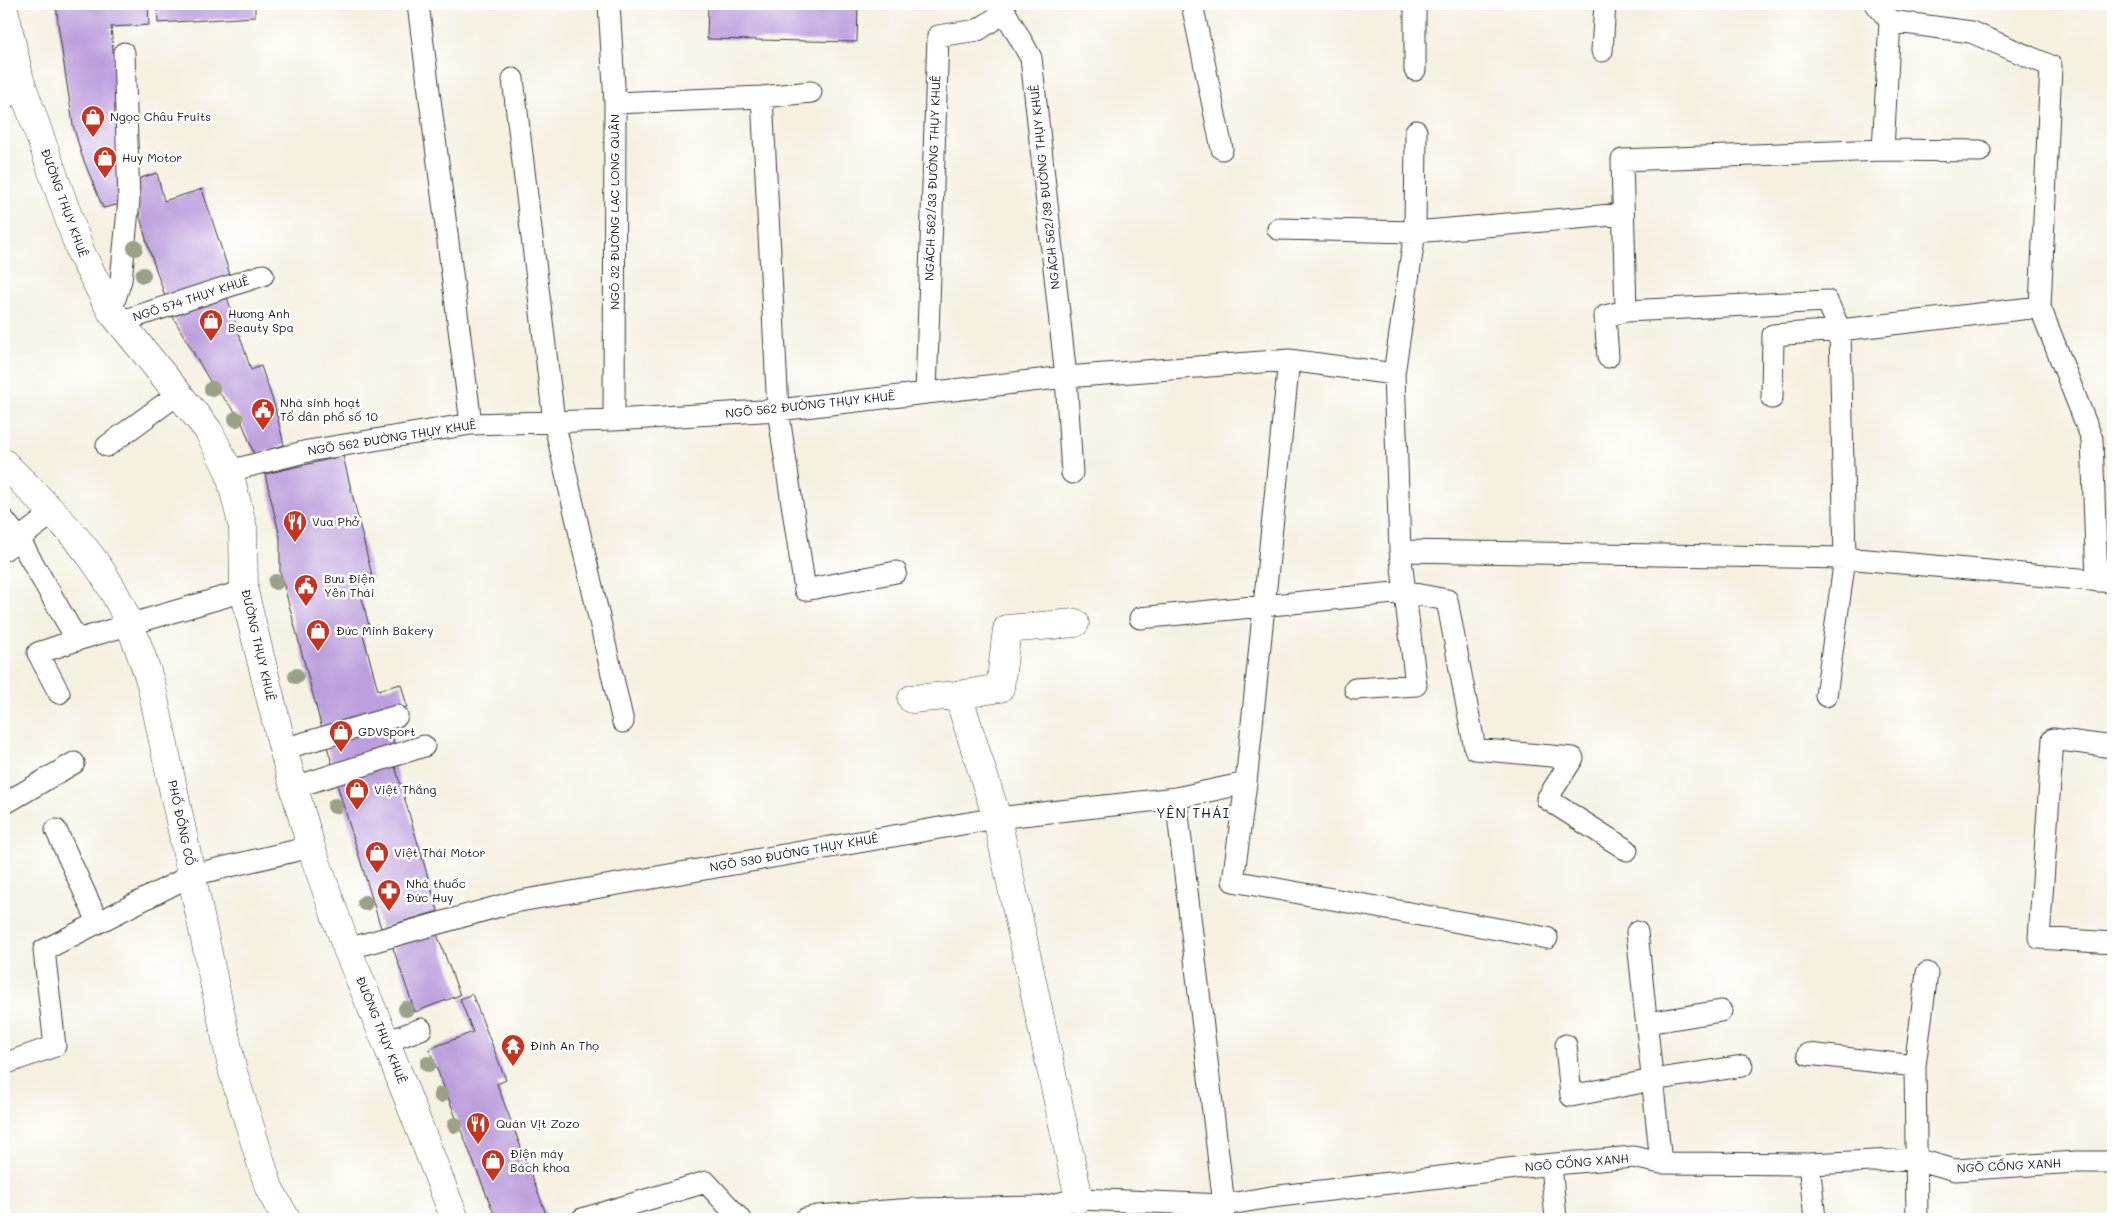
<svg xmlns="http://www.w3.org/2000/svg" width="2117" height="1223" font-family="Mali,sans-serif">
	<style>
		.building { fill: #bb9edb }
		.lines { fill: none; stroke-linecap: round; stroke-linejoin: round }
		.service-casing { stroke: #3c3c3a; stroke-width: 23 }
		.minor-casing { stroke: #3c3c3a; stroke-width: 29 }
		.secondary-casing { stroke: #3c3c3a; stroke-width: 29 }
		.service { stroke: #fff; stroke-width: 21 }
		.minor { stroke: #fff; stroke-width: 28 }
		.secondary { stroke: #fff; stroke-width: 28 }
		.tree { fill: #9ba088 }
		.labels { text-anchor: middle; stroke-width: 5; stroke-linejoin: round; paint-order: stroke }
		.poi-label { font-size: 12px; fill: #1c1c1c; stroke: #fff; text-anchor: start }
		.street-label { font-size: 12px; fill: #1c1c1c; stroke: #fff }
		.neighbourhood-label { font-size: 14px; letter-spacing: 1px; fill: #1c1c1c; stroke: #fff }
	</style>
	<rect width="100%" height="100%" fill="#fff"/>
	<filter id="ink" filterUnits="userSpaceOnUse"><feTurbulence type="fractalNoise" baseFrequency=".02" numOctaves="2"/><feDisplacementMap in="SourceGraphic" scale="10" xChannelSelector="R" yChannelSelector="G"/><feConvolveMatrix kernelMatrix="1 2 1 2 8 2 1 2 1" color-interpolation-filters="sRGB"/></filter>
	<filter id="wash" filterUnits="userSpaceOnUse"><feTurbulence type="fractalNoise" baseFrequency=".0096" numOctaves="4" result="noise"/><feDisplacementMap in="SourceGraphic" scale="20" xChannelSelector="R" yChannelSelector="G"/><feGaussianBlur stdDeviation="1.12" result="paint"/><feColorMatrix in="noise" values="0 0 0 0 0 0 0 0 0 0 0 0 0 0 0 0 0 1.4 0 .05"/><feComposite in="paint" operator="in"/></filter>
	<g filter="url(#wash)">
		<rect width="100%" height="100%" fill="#f4f1e1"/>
		<g id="blocks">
			<!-- building -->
			<path class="building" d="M56,4H148L149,25L111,27L126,203L103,208L82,156L73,125L59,31Z
				M157,4H255V17L158,23Z
				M708,4H858L857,42L707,39Z
				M157,173L164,201L202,189L232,281L167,302L147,243L131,181Z
				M225,291L251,370L261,366L275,407L284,445L254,454L240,417L212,385L169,310Z
				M343,456L373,580L358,582L370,630L362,631L378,690L401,684L407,707L322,729L280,571V537L265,474Z
				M389,725L396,752L334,770L326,743Z
				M394,763L438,911L381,928L336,781Z
				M435,929L460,995L415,1012L392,945Z
				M472,994L506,1080L497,1084L548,1219H496L429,1049L473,1032L460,999Z"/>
		</g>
	</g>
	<g filter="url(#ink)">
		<use href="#blocks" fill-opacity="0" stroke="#3c3c3a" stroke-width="1"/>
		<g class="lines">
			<!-- service casing -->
			<g class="service-casing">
				<path id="service" d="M418,4L471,424
					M609,4L615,103L614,420
					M1004,4L1005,12L1031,58L1066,377L1072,473
					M1192,4L1222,149
					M1876,4L1890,21L1971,32L2051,66L2040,307L2092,439L2097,581
					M1602,51L1605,4
					M1415,70V4
					M513,79L554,421L623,722
					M4,96L25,94
					M762,97L778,410L805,590L896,572
					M615,103L762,97L811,92
					M1883,150L1890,21
					M1278,229L1415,232L1623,214
					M111,311L121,280L129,200L124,53
					M1626,311L1622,160L1883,150L1980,151
					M119,322L263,275
					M1608,357L1605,316L1626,311L1827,301L1840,330L1845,558L1826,696
					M1289,360L1246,783L1233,881L1547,938
					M926,393L938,36L978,30L1005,12
					M1772,398L1773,335L1840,330L2040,307
					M107,446L178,394
					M229,471L308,451L471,424L614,420L778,410L1066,377L1289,360L1394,374
					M4,520L19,539L77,640L38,653L59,693
					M4,550L53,513
					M1400,551L1845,558L2113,582
					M1140,618L1404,592L1447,600L1475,749L1573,758L1547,799L1627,850
					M77,640L244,591
					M1355,689L1416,685L1400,551L1394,374L1415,232L1416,131
					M2113,747L2053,739L2039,938L2113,943
					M283,749L397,716
					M295,787L424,746
					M1176,798L1224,1205L1223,1218
					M4,804L74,763
					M56,830L98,922
					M1637,932L1661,1163
					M347,949L514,902L997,818L1176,798L1246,783
					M1647,1023L1721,1011
					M386,1042L421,1029
					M1566,1045L1571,1096L1653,1080L1742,1066
					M1808,1054L1915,1066
					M4,1064L55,1046L44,950L192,875L311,847
					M1809,1164L1815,1219
					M1551,1165L1556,1219
					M582,1219L706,1182L740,1219
					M805,1219L817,1216L914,1209L1042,1207L1079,1199L1224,1205L1271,1197L1533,1166L1633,1157L1661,1163L1809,1164L1916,1159L1955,1170L2076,1162H2113
					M1917,1219L1915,1066L1927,973"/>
			</g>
			<!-- minor casing -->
			<g class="minor-casing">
				<path id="minor" d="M4,463C35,495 69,526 95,562C122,599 137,641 151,684L233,1072L269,1188L286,1219
					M958,695L997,818L1079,1199
					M912,699L958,695L1000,688L1007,629L1075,623"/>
			</g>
			<!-- secondary casing -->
			<g class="secondary-casing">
				<path id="secondary" d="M4,9L20,80L81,253L111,311L208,430L229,471L243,528L244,591L283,749L311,847L347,949L386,1042L455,1219"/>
			</g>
			<!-- service -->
			<use href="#service" class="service"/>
			<!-- minor -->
			<use href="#minor" class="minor"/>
			<!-- secondary -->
			<use href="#secondary" class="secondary"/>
		</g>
		<!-- trees -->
		<g class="tree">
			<circle cx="135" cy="248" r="8"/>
			<circle cx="143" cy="275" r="8"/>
			<circle cx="212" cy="389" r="8"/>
			<circle cx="236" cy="419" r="8"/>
			<circle cx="276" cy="582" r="8"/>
			<circle cx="296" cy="676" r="8"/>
			<circle cx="335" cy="806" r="8"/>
			<circle cx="365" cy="903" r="8"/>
			<circle cx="406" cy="1009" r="8"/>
			<circle cx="428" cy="1064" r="8"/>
			<circle cx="441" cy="1095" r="8"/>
			<circle cx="455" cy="1125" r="8"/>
		</g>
	</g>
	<!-- icons -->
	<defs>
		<g id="shop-pin" transform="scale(1.25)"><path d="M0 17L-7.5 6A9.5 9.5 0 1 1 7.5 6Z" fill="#c8321e" stroke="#fff"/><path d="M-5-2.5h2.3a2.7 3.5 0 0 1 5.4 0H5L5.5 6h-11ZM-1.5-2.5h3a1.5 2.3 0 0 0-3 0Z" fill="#fff"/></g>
		<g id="civic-pin" transform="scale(1.25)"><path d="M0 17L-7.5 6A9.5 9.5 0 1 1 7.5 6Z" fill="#c8321e" stroke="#fff"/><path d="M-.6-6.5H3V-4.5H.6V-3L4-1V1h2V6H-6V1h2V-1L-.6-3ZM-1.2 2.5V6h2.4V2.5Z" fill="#fff"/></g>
		<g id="restaurant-pin" transform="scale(1.25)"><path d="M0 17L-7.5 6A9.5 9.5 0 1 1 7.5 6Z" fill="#c8321e" stroke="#fff"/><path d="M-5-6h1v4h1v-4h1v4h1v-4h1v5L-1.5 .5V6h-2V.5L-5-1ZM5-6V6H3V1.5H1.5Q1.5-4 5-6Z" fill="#fff"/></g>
		<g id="pharmacy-pin" transform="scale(1.25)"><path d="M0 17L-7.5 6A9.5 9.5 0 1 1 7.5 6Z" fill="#c8321e" stroke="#fff"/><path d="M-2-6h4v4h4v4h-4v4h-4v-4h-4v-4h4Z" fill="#fff"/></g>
		<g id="temple-pin" transform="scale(1.25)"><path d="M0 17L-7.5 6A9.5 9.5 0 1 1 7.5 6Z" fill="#c8321e" stroke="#fff"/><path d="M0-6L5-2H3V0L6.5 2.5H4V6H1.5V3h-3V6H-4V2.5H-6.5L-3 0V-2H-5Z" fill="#fff"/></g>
	</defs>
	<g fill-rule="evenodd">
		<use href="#shop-pin" x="93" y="117"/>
		<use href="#shop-pin" x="105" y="158"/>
		<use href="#shop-pin" x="211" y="321"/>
		<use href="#civic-pin" x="263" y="410"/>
		<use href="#restaurant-pin" x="295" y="522"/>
		<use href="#civic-pin" x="306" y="586"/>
		<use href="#shop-pin" x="318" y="631"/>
		<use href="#shop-pin" x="341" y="732"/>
		<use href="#shop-pin" x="357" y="790"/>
		<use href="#shop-pin" x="377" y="853"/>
		<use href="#pharmacy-pin" x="389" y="891"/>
		<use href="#temple-pin" x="513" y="1046"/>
		<use href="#restaurant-pin" x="478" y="1124"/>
		<use href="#shop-pin" x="493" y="1161"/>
	</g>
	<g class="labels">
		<!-- poi labels -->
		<g class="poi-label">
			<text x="110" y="121">Ngọc Châu Fruits</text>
			<text x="122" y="162">Huy Motor</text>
			<text x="228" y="318">Hương Anh<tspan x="228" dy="14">Beauty Spa</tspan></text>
			<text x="280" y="407">Nhà sinh hoạt<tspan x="280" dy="14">Tổ dân phố số 10</tspan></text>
			<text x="312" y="526">Vua Phở</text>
			<text x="324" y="583">Bưu Điện<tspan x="324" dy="14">Yên Thái</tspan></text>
			<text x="336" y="635">Đức Minh Bakery</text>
			<text x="358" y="736">GDVSport</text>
			<text x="374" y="794">Việt Thắng</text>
			<text x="394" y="857">Việt Thái Motor</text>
			<text x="406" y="888">Nhà thuốc<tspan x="406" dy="14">Đức Huy</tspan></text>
			<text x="530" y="1050">Đình An Thọ</text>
			<text x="496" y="1128">Quán Vịt Zozo</text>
			<text x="510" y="1158">Điện máy<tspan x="510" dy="14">Bách khoa</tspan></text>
		</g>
		<!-- street labels -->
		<g class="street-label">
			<text transform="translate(933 178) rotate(-88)" y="4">NGÁCH 562/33 ĐƯỜNG THỤY KHUÊ</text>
			<text transform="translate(1045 187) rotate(-96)" y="4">NGÁCH 562/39 ĐƯỜNG THỤY KHUÊ</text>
			<text transform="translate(64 203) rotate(70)" y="4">ĐƯỜNG THỤY KHUÊ</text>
			<text transform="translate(615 212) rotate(-90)" y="4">NGÕ 32 ĐƯỜNG LẠC LONG QUÂN</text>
			<text transform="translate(191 299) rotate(-18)" y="4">NGÕ 574 THỤY KHUÊ</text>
			<text transform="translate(810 405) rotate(-6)" y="4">NGÕ 562 ĐƯỜNG THỤY KHUÊ</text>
			<text transform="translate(392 438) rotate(-9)" y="4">NGÕ 562 ĐƯỜNG THỤY KHUÊ</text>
			<text transform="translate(258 645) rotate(77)" y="4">ĐƯỜNG THỤY KHUÊ</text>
			<text transform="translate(181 823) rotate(78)" y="4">PHỐ ĐỒNG CỔ</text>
			<text transform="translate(794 853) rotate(-10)" y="4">NGÕ 530 ĐƯỜNG THỤY KHUÊ</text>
			<text transform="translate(381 1030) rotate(68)" y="4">ĐƯỜNG THỤY KHUÊ</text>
			<text transform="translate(1577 1163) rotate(-5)" y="4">NGÕ CỐNG XANH</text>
			<text transform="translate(2009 1166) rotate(-3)" y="4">NGÕ CỐNG XANH</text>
		</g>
		<!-- neighbourhood labels -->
		<g class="neighbourhood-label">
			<text x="1193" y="818">YÊN THÁI</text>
		</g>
	</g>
	<!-- margin -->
	<rect width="2117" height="1223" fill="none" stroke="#fff" stroke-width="20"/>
</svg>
